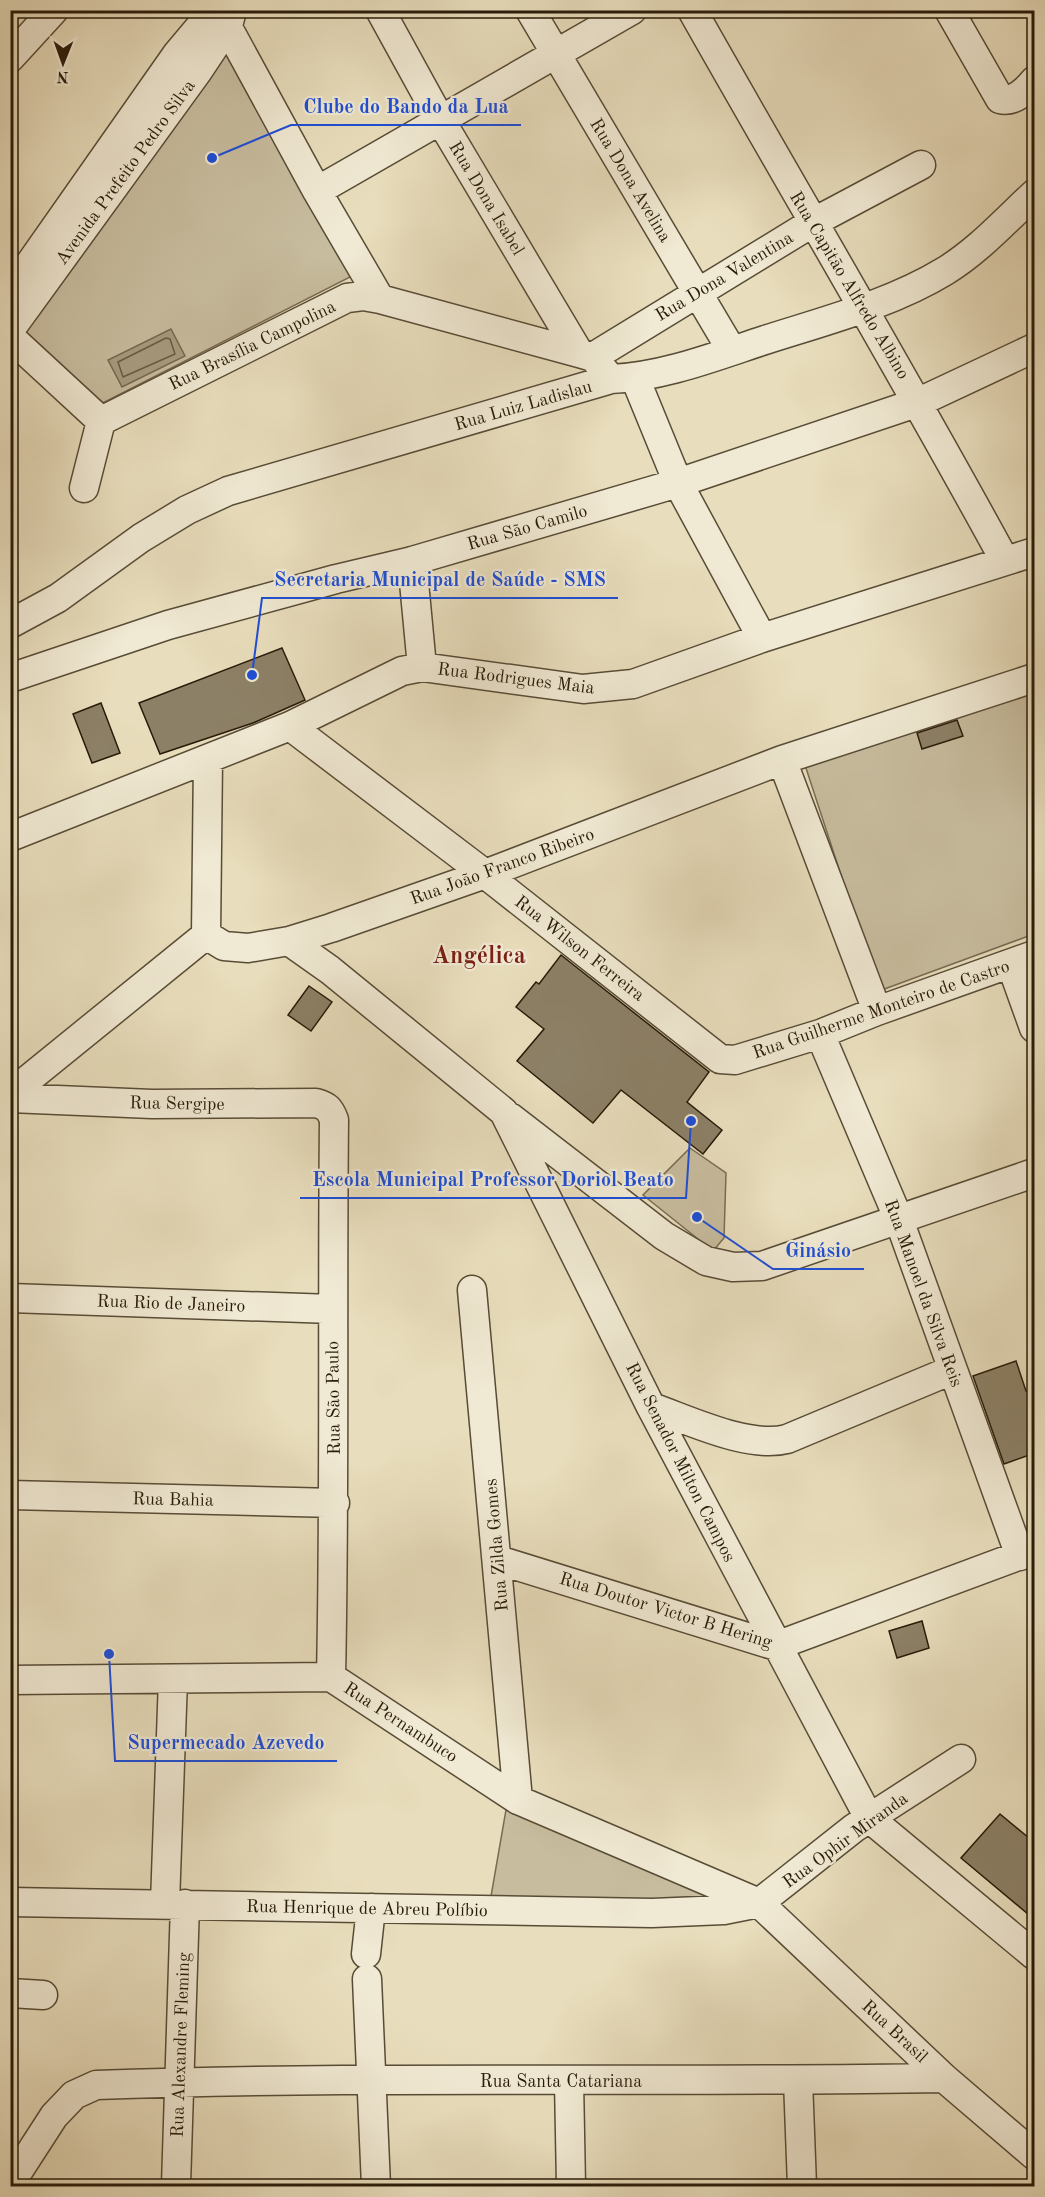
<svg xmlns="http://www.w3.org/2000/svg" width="1045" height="2197" font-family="'Old Standard TT',serif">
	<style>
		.green { fill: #c7bc9e; stroke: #786c54; stroke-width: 1.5 }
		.water { fill: #a79b7f; stroke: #746850; stroke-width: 1.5 }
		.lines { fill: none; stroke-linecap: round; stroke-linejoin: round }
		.shore { stroke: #685b44; stroke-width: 1.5 }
		.building { fill: #8c8066; stroke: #281b09; stroke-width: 1.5 }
		.minor-casing { stroke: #584c36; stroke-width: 31 }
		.minor { stroke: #f0e9d3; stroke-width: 28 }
		.labels { text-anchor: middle; stroke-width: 4.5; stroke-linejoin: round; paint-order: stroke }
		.street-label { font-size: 18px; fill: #281b09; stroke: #f0e9d3 }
		.district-label { font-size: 24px; font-weight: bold; fill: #7a1f14; stroke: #f0e9d3 }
		.leader { fill: none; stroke: #1d4ed8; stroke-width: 2 }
		.callout-dot { fill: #1d4ed8; stroke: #f0e9d3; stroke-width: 2 }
		.callout-label { font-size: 20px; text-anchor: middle; font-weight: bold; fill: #1d4ed8; stroke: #f0e9d3; stroke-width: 4.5; stroke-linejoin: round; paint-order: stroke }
	</style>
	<rect width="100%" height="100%" fill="#e8ddbc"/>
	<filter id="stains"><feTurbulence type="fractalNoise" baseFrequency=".00333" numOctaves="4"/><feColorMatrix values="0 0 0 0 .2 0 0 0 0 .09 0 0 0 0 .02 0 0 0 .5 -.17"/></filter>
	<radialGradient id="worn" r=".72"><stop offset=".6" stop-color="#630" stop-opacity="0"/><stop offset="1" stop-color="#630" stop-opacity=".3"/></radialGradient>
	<!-- green -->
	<path class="green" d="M220,42L354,275L93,408L18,328Z
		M1034,683V934L879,991L804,762Z
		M690,1148L726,1173L724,1238L713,1251L643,1195Z
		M507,1804L724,1899L490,1902Z"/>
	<!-- water -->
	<path class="water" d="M171,329L185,356L122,387L108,360Z"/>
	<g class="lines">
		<!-- shore -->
		<path class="shore" d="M166,338L170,339L175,354L123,377L118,362Z"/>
	</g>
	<!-- building -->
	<path class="building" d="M282,648L305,700L253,723L160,754L139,703Z
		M101,703L120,753L92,763L73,714Z
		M957,720L963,736L922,749L917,733Z
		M561,955L709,1072L687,1102L722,1130L703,1154L621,1090L593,1123L517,1061L544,1029L516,1007L536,982L539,984Z
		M309,986L332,1002L311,1031L288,1015Z
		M1016,1361L1026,1391L1035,1388V1453L1004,1464L973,1376Z
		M922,1621L929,1648L897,1658L889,1631Z
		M1000,1814L1035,1843V1920L961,1858Z"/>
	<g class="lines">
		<!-- minor casing -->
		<g class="minor-casing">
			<path id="minor" d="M380,10L441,121L579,353
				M530,10L732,351
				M692,10C796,194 904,375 1005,561
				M949,10L1000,99C1013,103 1026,91 1034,81
				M220,13L317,191L380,299
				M10,58L54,10
				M317,191L632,10
				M10,292L177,54L214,10
				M10,330L198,71L228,26L232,10
				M10,337L101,421
				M593,357L812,223L921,165
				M635,378L678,483L762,638
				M84,488L101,421L347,298L363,296L380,299L579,353L593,357L611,379
				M412,561L422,667
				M10,624L58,598L141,538L187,510L228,491L611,379C663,377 716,356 765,340C824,321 891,304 945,271C978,251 1006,220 1034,194
				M10,678L168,625L336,579L412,561L678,483L919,402L1034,348
				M290,726L485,874L720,1059L735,1060L820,1034L877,1011L1034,955
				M782,760L877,1011
				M10,837L290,726L402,671L422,667L583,689L633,684L762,638L1034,552
				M206,935L208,759
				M289,941L330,970L504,1112L651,1407L869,1818L1034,1955
				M1011,964L1034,1028
				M820,1034L899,1220L1020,1556
				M10,1094L206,935L224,946L248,948L289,941L331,928L485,874L782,760L1034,678
				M10,1098L152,1104L316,1103C327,1106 330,1109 334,1120C332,1305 335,1491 331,1677
				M510,1117L664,1236L706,1261L733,1267L762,1266L1034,1173
				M472,1290L518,1800
				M10,1298L332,1309
				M651,1407C689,1420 748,1449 787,1439L952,1370
				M10,1495L335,1503
				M498,1560L776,1646L1034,1550
				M10,1680L331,1677L518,1800L759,1903L944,2078L1034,2155
				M10,1902L652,1913L724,1910L759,1903L854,1828L961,1759
				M165,1903L173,1679
				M366,1954L371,1908
				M367,1979L376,2186
				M10,1993L43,1995
				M798,2080L802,2186
				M569,2081L571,2186
				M10,2184L54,2116L74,2095L96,2085C379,2075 661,2083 944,2078
				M176,2185L185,1904"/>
		</g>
		<!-- minor -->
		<use href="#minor" class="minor"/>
	</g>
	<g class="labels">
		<!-- street labels -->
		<g class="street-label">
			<text transform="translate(125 172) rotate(-54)" y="6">Avenida Prefeito Pedro Silva</text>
			<text transform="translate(631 180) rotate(59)" y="6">Rua Dona Avelina</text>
			<text transform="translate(487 198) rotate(59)" y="6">Rua Dona Isabel</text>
			<text transform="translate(724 276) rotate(-31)" y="6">Rua Dona Valentina</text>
			<text transform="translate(850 285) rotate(59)" y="6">Rua Capitão Alfredo Albino</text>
			<text transform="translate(252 345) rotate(-26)" y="6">Rua Brasília Campolina</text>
			<text transform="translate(523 405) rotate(-16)" y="6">Rua Luiz Ladislau</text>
			<text transform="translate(527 527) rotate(-16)" y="6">Rua São Camilo</text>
			<text transform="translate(516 678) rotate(7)" y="6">Rua Rodrigues Maia</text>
			<text transform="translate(502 866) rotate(-20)" y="6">Rua João Franco Ribeiro</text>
			<text transform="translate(580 948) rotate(38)" y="6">Rua Wilson Ferreira</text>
			<text transform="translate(881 1009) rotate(-19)" y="6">Rua Guilherme Monteiro de Castro</text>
			<text transform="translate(177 1103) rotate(1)" y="6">Rua Sergipe</text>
			<text transform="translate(924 1293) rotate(70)" y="6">Rua Manoel da Silva Reis</text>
			<text transform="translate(171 1303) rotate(2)" y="6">Rua Rio de Janeiro</text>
			<text transform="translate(333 1398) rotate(-91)" y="6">Rua São Paulo</text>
			<text transform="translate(681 1462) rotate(63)" y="6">Rua Senador Milton Campos</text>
			<text transform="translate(173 1499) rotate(1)" y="6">Rua Bahia</text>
			<text transform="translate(496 1545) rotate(-95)" y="6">Rua Zilda Gomes</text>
			<text transform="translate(666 1610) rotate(17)" y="6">Rua Doutor Victor B Hering</text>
			<text transform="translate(401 1722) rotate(33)" y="6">Rua Pernambuco</text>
			<text transform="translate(845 1840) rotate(-36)" y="6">Rua Ophir Miranda</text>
			<text transform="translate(367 1908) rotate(1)" y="6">Rua Henrique de Abreu Políbio</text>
			<text transform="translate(895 2031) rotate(43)" y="6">Rua Brasil</text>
			<text transform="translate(180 2045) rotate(-88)" y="6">Rua Alexandre Fleming</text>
			<text x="561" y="2087">Rua Santa Catariana</text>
		</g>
		<!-- district labels -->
		<g class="district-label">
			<text x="479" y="963">Angélica</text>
		</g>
	</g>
	<!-- callouts -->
	<path class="leader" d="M212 158L291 125H521M252 675L262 598H618M691 1121L686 1198H300M697 1217L773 1269H864M109 1654L115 1761H337"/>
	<g class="callout-dot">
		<circle cx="212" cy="158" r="6"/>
		<circle cx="252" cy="675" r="6"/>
		<circle cx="691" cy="1121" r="6"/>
		<circle cx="697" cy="1217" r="6"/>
		<circle cx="109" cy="1654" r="6"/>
	</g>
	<g class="callout-label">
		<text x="406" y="113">Clube do Bando da Lua</text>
		<text x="440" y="586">Secretaria Municipal de Saúde - SMS</text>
		<text x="493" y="1186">Escola Municipal Professor Doriol Beato</text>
		<text x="818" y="1257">Ginásio</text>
		<text x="226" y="1749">Supermecado Azevedo</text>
	</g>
	<!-- margin -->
	<rect width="1045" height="2197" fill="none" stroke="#e8ddbc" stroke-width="36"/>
	<rect x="12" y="12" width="1021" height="2173" fill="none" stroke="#281b09" stroke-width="3"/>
	<rect x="18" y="18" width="1009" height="2161" fill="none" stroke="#281b09" stroke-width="1.5"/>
	<!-- north arrow -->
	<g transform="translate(63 63) rotate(181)" stroke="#f0e9d3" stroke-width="4.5" paint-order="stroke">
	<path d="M0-4.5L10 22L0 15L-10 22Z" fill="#281b09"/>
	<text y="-9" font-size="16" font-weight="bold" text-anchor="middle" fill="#281b09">N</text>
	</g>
	<rect width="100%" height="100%" filter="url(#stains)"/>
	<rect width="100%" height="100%" fill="url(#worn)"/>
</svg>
